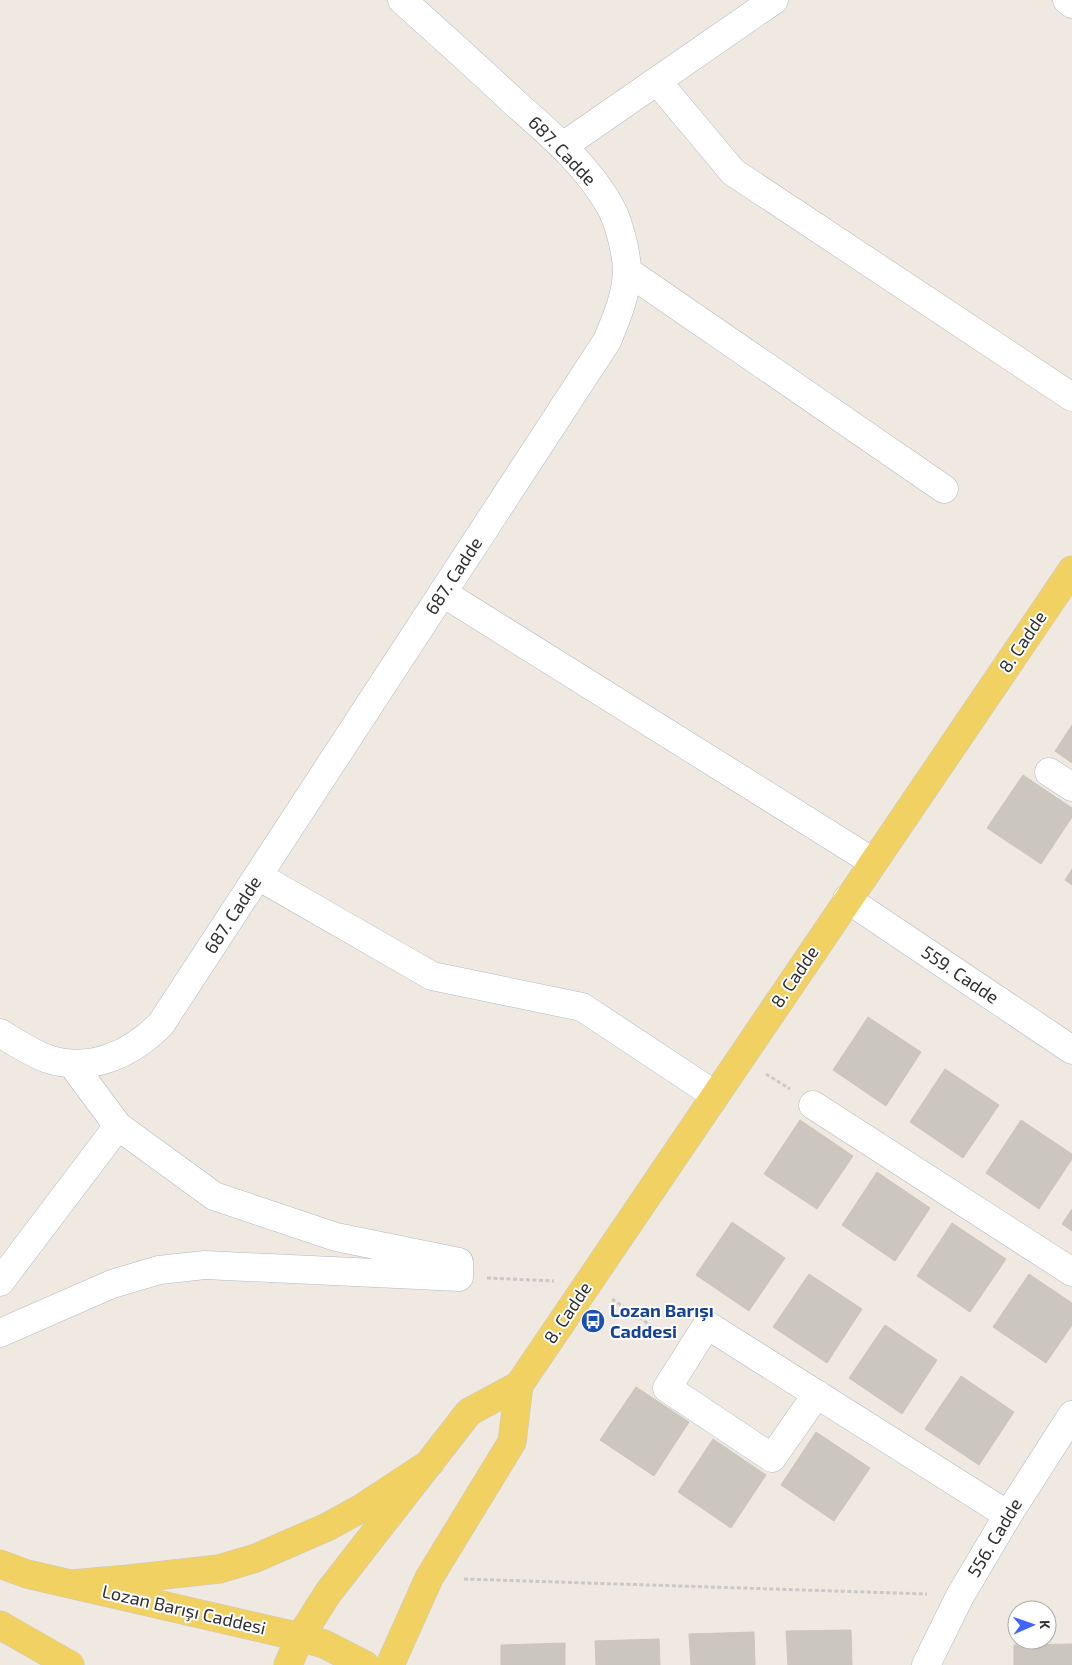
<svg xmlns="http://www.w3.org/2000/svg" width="1072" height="1665" font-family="'Exo 2',sans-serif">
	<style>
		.building { fill: #cbc7bf; stroke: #cbc5ba }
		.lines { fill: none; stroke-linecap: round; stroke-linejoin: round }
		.minor-casing { stroke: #b4b7c1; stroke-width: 29 }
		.major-casing { stroke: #c9c9c9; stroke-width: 29 }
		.path { stroke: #c9c9c9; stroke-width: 3; stroke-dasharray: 4 2.5; stroke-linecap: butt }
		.minor { stroke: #fff; stroke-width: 28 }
		.major { stroke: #f2d163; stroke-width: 28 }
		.labels { text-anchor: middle; stroke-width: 4; stroke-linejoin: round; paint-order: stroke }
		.street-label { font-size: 18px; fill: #2e2e2e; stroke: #fff }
		.transit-label { font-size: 18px; font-weight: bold; fill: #164399; stroke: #fff; text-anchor: start }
	</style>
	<rect width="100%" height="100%" fill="#efe9e1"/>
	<!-- building -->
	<path class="building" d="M1072,725V763L1055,751Z
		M1023,775L1072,808V817L1041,864L987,828Z
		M1072,869V885L1065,880Z
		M868,1017L921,1052L886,1106L833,1070Z
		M945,1069L999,1105L963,1158L910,1122Z
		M800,1120L853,1156L817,1209L764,1174Z
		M1021,1120L1072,1154V1159L1039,1209L986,1173Z
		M877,1172L930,1208L895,1261L842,1225Z
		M1072,1209V1231L1062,1224Z
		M732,1222L785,1258L749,1311L696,1275Z
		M952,1223L1006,1259L970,1312L917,1276Z
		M809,1274L862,1309L827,1363L773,1327Z
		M1029,1274L1072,1303V1325L1046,1363L993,1327Z
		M885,1325L937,1360L902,1414L849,1378Z
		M961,1376L1014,1412L979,1465L925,1429Z
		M636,1387L689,1422L654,1476L600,1440Z
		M816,1432L870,1468L834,1521L781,1485Z
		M713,1439L766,1475L731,1528L678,1492Z
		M851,1630L852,1665H788L786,1631Z
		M754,1632L755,1665H691L689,1634Z
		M659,1639L660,1665H596L595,1641Z
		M565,1643V1665H501V1645Z
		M1072,1644V1665H1014V1645Z"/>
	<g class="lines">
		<!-- minor casing -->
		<g class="minor-casing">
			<path id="minor" d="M1067,0L1072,4
				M657,81L733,172L1072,397
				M563,146L774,0
				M627,271L944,489
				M443,593L873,862
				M1049,772L1072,787
				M258,876L432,976L582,1007L715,1095
				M847,899L1072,1050
				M0,1033C15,1042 31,1053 48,1059C91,1073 131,1054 161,1024L607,341C616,319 626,297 627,272C627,254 619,222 610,206C587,165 550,134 515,103C478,68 440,34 402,0
				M813,1105L1072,1272
				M0,1282L118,1126
				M0,1333L112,1284L159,1270L205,1265L459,1277V1262L336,1237L214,1196L118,1126L72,1064
				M817,1394L772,1458L667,1388L707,1325L1008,1515
				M926,1665L960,1596L1008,1515L1072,1415"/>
		</g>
		<!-- major casing -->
		<g class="major-casing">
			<path id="major" d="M0,1564L27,1574L300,1637L324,1644L365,1665
				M71,1584L128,1579L219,1569L256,1558L327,1527L360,1509L430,1463
				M0,1625L70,1665
				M288,1665L300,1637L328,1593L469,1412L519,1385
				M390,1665L429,1578L512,1442L519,1385L1072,570"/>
		</g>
		<!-- path -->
		<path class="path" d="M766,1074L790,1089
			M487,1278L554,1281
			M612,1299L665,1335
			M464,1579L927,1594"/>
		<!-- minor -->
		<use href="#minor" class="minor"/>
		<!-- major -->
		<use href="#major" class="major"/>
	</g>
	<!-- icons -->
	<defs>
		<g id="bus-disc" transform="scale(1.25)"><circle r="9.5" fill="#1a4fb4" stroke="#fff"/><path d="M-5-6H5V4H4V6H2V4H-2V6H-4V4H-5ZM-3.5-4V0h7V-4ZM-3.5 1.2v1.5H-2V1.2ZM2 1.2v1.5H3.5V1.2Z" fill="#fff"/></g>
	</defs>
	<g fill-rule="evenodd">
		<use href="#bus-disc" x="593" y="1321"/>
	</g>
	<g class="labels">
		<!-- street labels -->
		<g class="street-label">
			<text transform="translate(562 151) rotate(46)" y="6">687. Cadde</text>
			<text transform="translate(454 576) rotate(-57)" y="6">687. Cadde</text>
			<text transform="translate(1023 642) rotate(-56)" y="6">8. Cadde</text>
			<text transform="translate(233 915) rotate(-57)" y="6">687. Cadde</text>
			<text transform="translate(960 975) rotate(34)" y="6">559. Cadde</text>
			<text transform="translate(795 977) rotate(-56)" y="6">8. Cadde</text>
			<text transform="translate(568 1313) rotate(-56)" y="6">8. Cadde</text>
			<text transform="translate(995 1538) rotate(-59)" y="6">556. Cadde</text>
			<text transform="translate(184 1610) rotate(13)" y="6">Lozan Barışı Caddesi</text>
		</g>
		<!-- transit labels -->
		<g class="transit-label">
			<text x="610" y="1317">Lozan Barışı<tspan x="610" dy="21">Caddesi</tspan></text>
		</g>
	</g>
	<!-- north arrow -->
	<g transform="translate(1032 1625) rotate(88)"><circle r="24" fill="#ffffff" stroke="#ababab"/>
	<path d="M0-4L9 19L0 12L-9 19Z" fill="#4264fb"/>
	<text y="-8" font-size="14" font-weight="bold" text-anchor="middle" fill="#2e2e2e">K</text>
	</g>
</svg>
